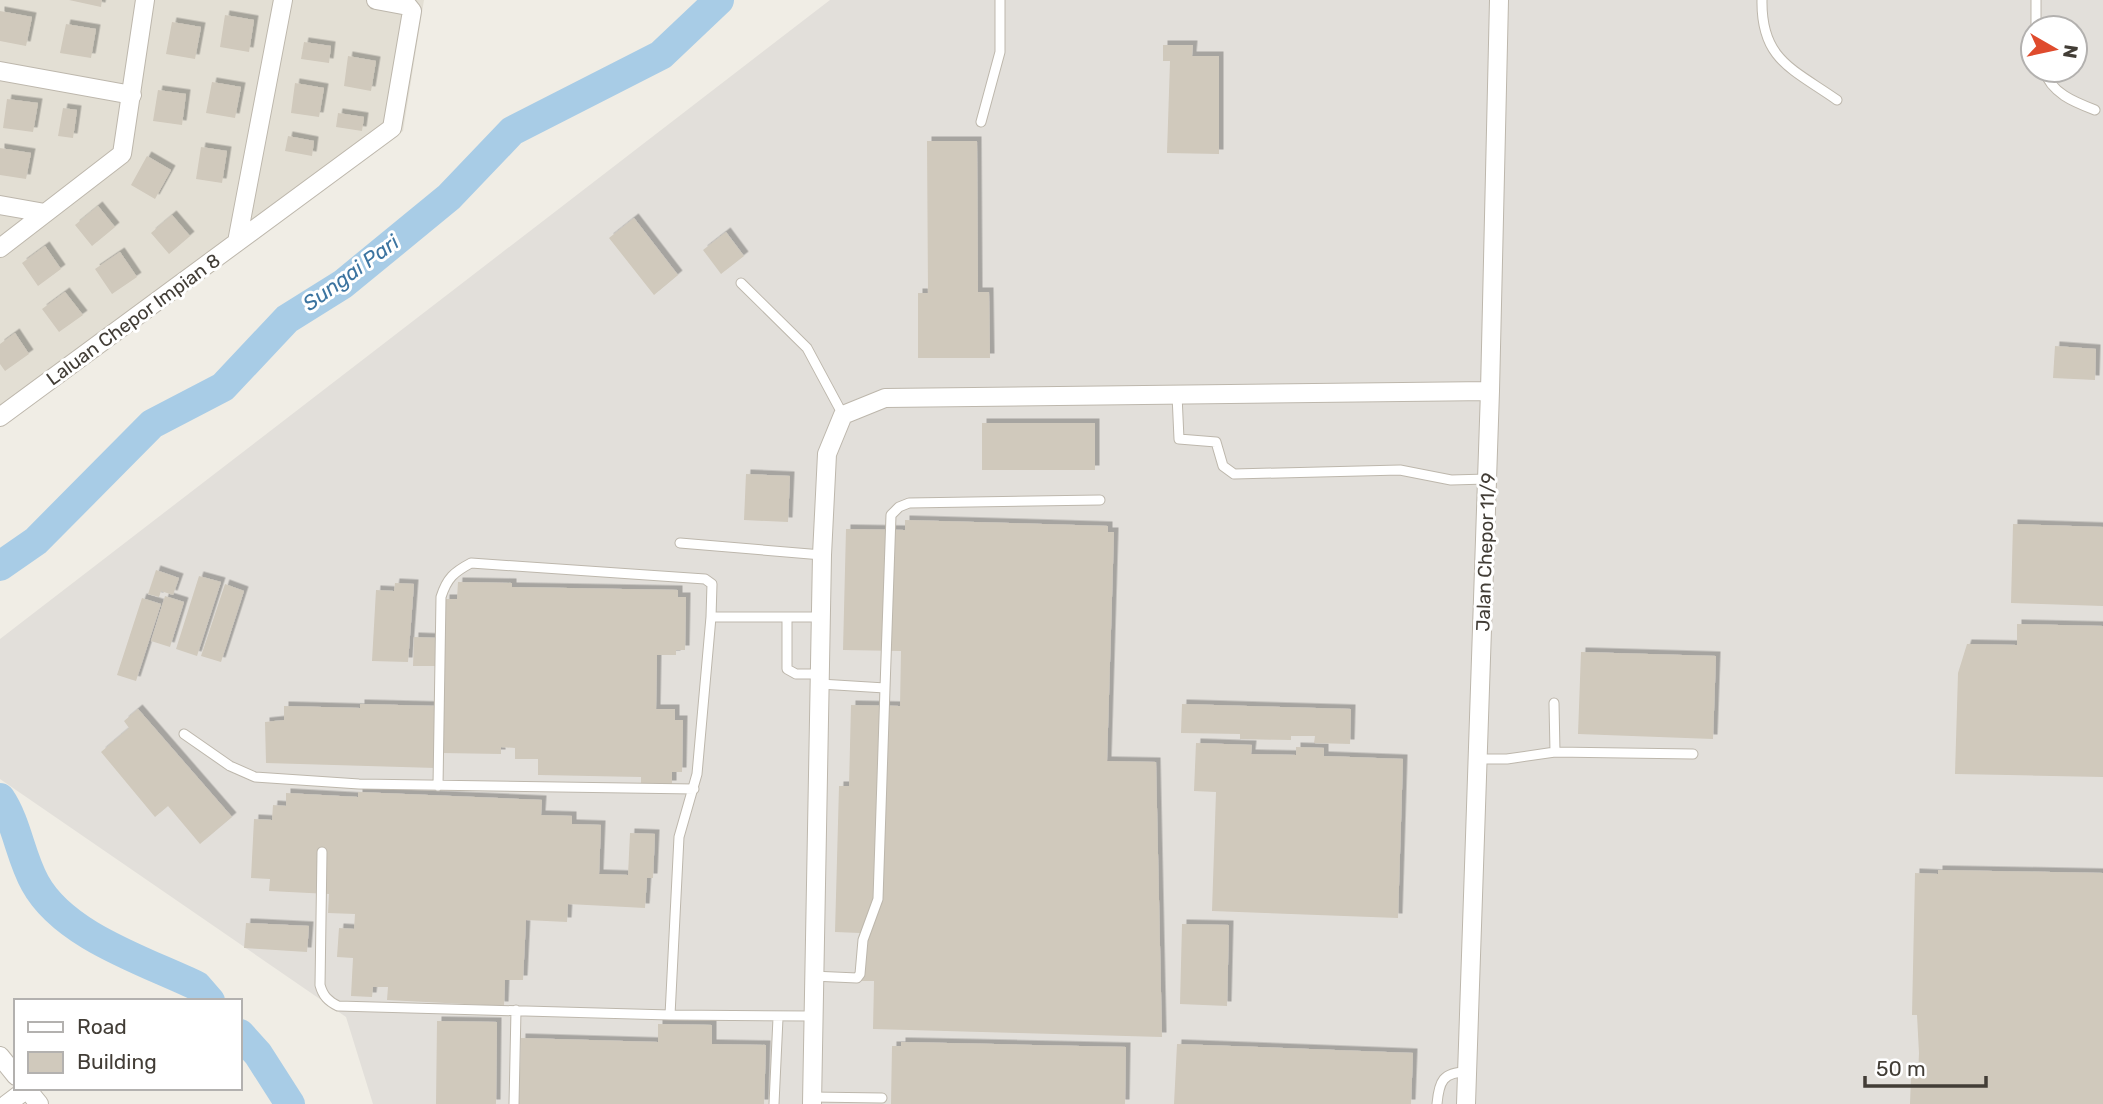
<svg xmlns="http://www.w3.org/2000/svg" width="2103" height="1104" font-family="Rubik,sans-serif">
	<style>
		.residential { fill: #e3dfd4 }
		.industrial { fill: #e2dfda; fill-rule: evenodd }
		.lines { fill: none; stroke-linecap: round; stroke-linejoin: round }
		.river { stroke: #a8cce6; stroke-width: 30 }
		.building { fill: #d0c9bc; filter: url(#shadow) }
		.lane-casing { stroke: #bdb7ac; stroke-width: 11 }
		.street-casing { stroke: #bdb7ac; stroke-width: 20 }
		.lane { stroke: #fff; stroke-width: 9 }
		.street { stroke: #fff; stroke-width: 18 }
		.labels { text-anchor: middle; stroke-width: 6; stroke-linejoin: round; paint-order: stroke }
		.street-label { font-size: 19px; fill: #423d36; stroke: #fff }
		.water-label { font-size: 21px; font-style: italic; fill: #3c74a0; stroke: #fff }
	</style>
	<defs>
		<filter id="shadow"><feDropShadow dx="4.5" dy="-4.5" stdDeviation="0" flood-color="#0004"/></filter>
	</defs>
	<rect width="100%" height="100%" fill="#f0ede5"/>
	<!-- residential -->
	<path class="residential" d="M0,0H424L403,131L0,423Z"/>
	<!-- industrial -->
	<path class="industrial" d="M830,0H2103V1104H373L346,1017L0,779V639ZM2033,28H2075V70H2033Z"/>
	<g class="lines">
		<!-- river -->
		<path class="river" d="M0,566L36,541L152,424L223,387L287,319L343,284L449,197L512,131L661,55L719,0
			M0,798C17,823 20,856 35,883C64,936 145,961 197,986L210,1001
			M240,1034L258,1054L290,1104"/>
	</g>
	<!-- building -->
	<path class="building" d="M69,0H102L101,7Z
		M0,11L32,17L26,46L0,41Z
		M225,15L254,20L249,52L220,47Z
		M172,22L201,27L195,59L166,54Z
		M66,24L96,29L91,58L60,53Z
		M304,42L331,46L329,63L301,59Z
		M1163,45H1193L1192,56H1219V154L1167,153L1170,61H1163Z
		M348,56L376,61L371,91L344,86Z
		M212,82L241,87L235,118L206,113Z
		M295,83L324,88L319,117L291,113Z
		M158,90L186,94L182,125L153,121Z
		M7,99L38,103L33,132L3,128Z
		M63,108L77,110L73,138L58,136Z
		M338,113L364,117L362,131L336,127Z
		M288,136L314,141L312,156L285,151Z
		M927,141H977L978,292H989L990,358H918V293H928Z
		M201,147L227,151L222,183L196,179Z
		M0,148L31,153L26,179L0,175Z
		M147,156L171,170L155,199L131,185Z
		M98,206L115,227L92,246L75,225Z
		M172,215L190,236L169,254L151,233Z
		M634,218L678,275L654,295L609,238Z
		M726,232L744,256L721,274L703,250Z
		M45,246L61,269L38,286L22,263Z
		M120,252L137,277L112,294L95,269Z
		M65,292L83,315L59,332L42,309Z
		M15,333L29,354L5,371L0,364V344Z
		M2055,346L2096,349L2095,380L2053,378Z
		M982,423H1095V470H982Z
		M746,474L790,476L788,522L744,520Z
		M905,520L1108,526V532H1114L1107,761L1156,762L1162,1037L873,1029L874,981H859L860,933L835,932L839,786H849L851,705L900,706L901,651L843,650L846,529L905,530Z
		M2013,524L2103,527V606L2011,603Z
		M156,570L179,578L173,595L161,591L159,597L148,594Z
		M199,576L221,582L197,656L176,649Z
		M458,582L512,583V587L678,590V597H686L685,650H676V655H657L656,709H675V720H683L682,772H672V785H641V777L538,775V759H515V748L501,747V754L441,753L445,599H457Z
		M395,583L414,584L408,662L372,661L376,590L394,591Z
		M225,584L244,591L221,662L201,656Z
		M165,596L184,602L170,647L151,641Z
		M142,598L161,604L136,681L117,675Z
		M2017,624L2103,626V777L1955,774L1958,673L1967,644L2017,645Z
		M414,637L438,638L437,666H413Z
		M1581,652L1716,656L1713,739L1578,734Z
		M360,704L438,706L436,768L266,763L265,722L284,720V706L360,708Z
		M1182,704L1351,709L1350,744L1314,743L1315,736H1291V740L1240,739V734L1181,733Z
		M138,709L232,817L200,844L168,806L155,817L101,752L129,728L124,721Z
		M1196,743L1252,745L1251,754L1296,755V747L1324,748V756L1403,759L1398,918L1212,911L1216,792L1194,791Z
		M358,792L542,800L541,815L572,816V824L601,825L599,874L628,875L630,833L655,834L653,878H647L645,908L568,904L567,922L526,920L523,980H505L504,1006L387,1000L388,987H373L372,997L351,996L353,958L337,957L339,928L354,929L355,914L328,913L329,894L269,891L270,879L251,878L254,819L272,820L273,805L286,806V793L358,797Z
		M1938,870L2103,873V1104H1910L1911,1076H1918L1919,1053L1917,1015H1912L1915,873L1938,874Z
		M246,923L309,926L307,952L244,948Z
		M1182,924L1229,925L1227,1006L1180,1004Z
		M437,1021L497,1022L496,1104H436Z
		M658,1024L712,1025V1044L766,1045L764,1104H519L521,1038L658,1042Z
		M901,1042L1126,1047L1125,1104H891L892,1046H901Z
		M1177,1044L1413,1053L1411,1104H1174Z"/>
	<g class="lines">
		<!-- lane casing -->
		<g class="lane-casing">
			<path id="lane" d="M1762,0C1761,60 1793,69 1837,100
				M2036,0V28
				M2044,70C2051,93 2074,102 2095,110
				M981,122L1000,52V0
				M741,283L807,348L843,415
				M1177,395L1179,439L1216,442L1223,466L1234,474L1400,470L1451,480L1487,479
				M680,543L822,555
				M820,674H796L787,669V617H821
				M885,688L891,515L899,507L909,503L1100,500
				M1554,703L1555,752
				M184,734L230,766L255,777L359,784L694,789
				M1477,759H1507L1555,752L1693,754
				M438,786L441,597C447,578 454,572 471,563L705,579L712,584L711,617
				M322,852L320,985C323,996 328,1001 338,1006L670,1015L679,837L697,774L711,617H787
				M812,976L857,978L860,974L863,940L878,899L885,688L820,684
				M670,1015L812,1016
				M812,1097L882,1098
				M514,1104L516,1010
				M774,1104L778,1018
				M1437,1104C1439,1081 1443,1072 1467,1072"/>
		</g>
		<!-- street casing -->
		<g class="street-casing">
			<path id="street" d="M0,71L132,95
				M0,205L45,213
				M237,242L283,0
				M0,248L122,154L145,0
				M0,417L392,128L412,11L408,6L376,0
				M0,1056L16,1076
				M26,1088L39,1104
				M7,1104L27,1089
				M812,1104L822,555L827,454L843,415L885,398L1490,391
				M1466,1104L1490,391L1499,0"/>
		</g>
		<!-- lane -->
		<use href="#lane" class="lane"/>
		<!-- street -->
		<use href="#street" class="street"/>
	</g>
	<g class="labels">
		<!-- street labels -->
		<g class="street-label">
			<text transform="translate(133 319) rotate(-36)" y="7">Laluan Chepor Impian 8</text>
			<text transform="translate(1485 552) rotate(-88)" y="7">Jalan Chepor 11/9</text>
		</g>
		<!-- water labels -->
		<g class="water-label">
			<text transform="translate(351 273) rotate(-36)" y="7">Sungai Pari</text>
		</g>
	</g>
	<!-- legend -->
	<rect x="14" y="999" width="228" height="91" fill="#ffffff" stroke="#b3b1af" stroke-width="2"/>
	<rect x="28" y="1022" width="35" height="10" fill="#ffffff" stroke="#b3b1af" stroke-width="2"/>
	<text x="77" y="1034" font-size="21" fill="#423d36">Road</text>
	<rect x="28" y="1052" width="35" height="21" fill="#d0c9bc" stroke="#b3b1af" stroke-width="2"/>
	<text x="77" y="1069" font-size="21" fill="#423d36">Building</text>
	<!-- north arrow -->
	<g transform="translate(2054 49) rotate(99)"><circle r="33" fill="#ffffff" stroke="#b3b1af" stroke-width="2"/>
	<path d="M0-5L12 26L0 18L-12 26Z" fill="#df4b2d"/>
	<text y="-10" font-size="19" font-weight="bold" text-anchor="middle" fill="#423d36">N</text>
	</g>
	<!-- scale -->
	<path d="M1865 1076v10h121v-10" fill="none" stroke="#423d36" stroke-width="3.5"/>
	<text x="1876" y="1076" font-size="21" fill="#423d36" stroke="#ffffff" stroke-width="5" paint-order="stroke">50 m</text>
</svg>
